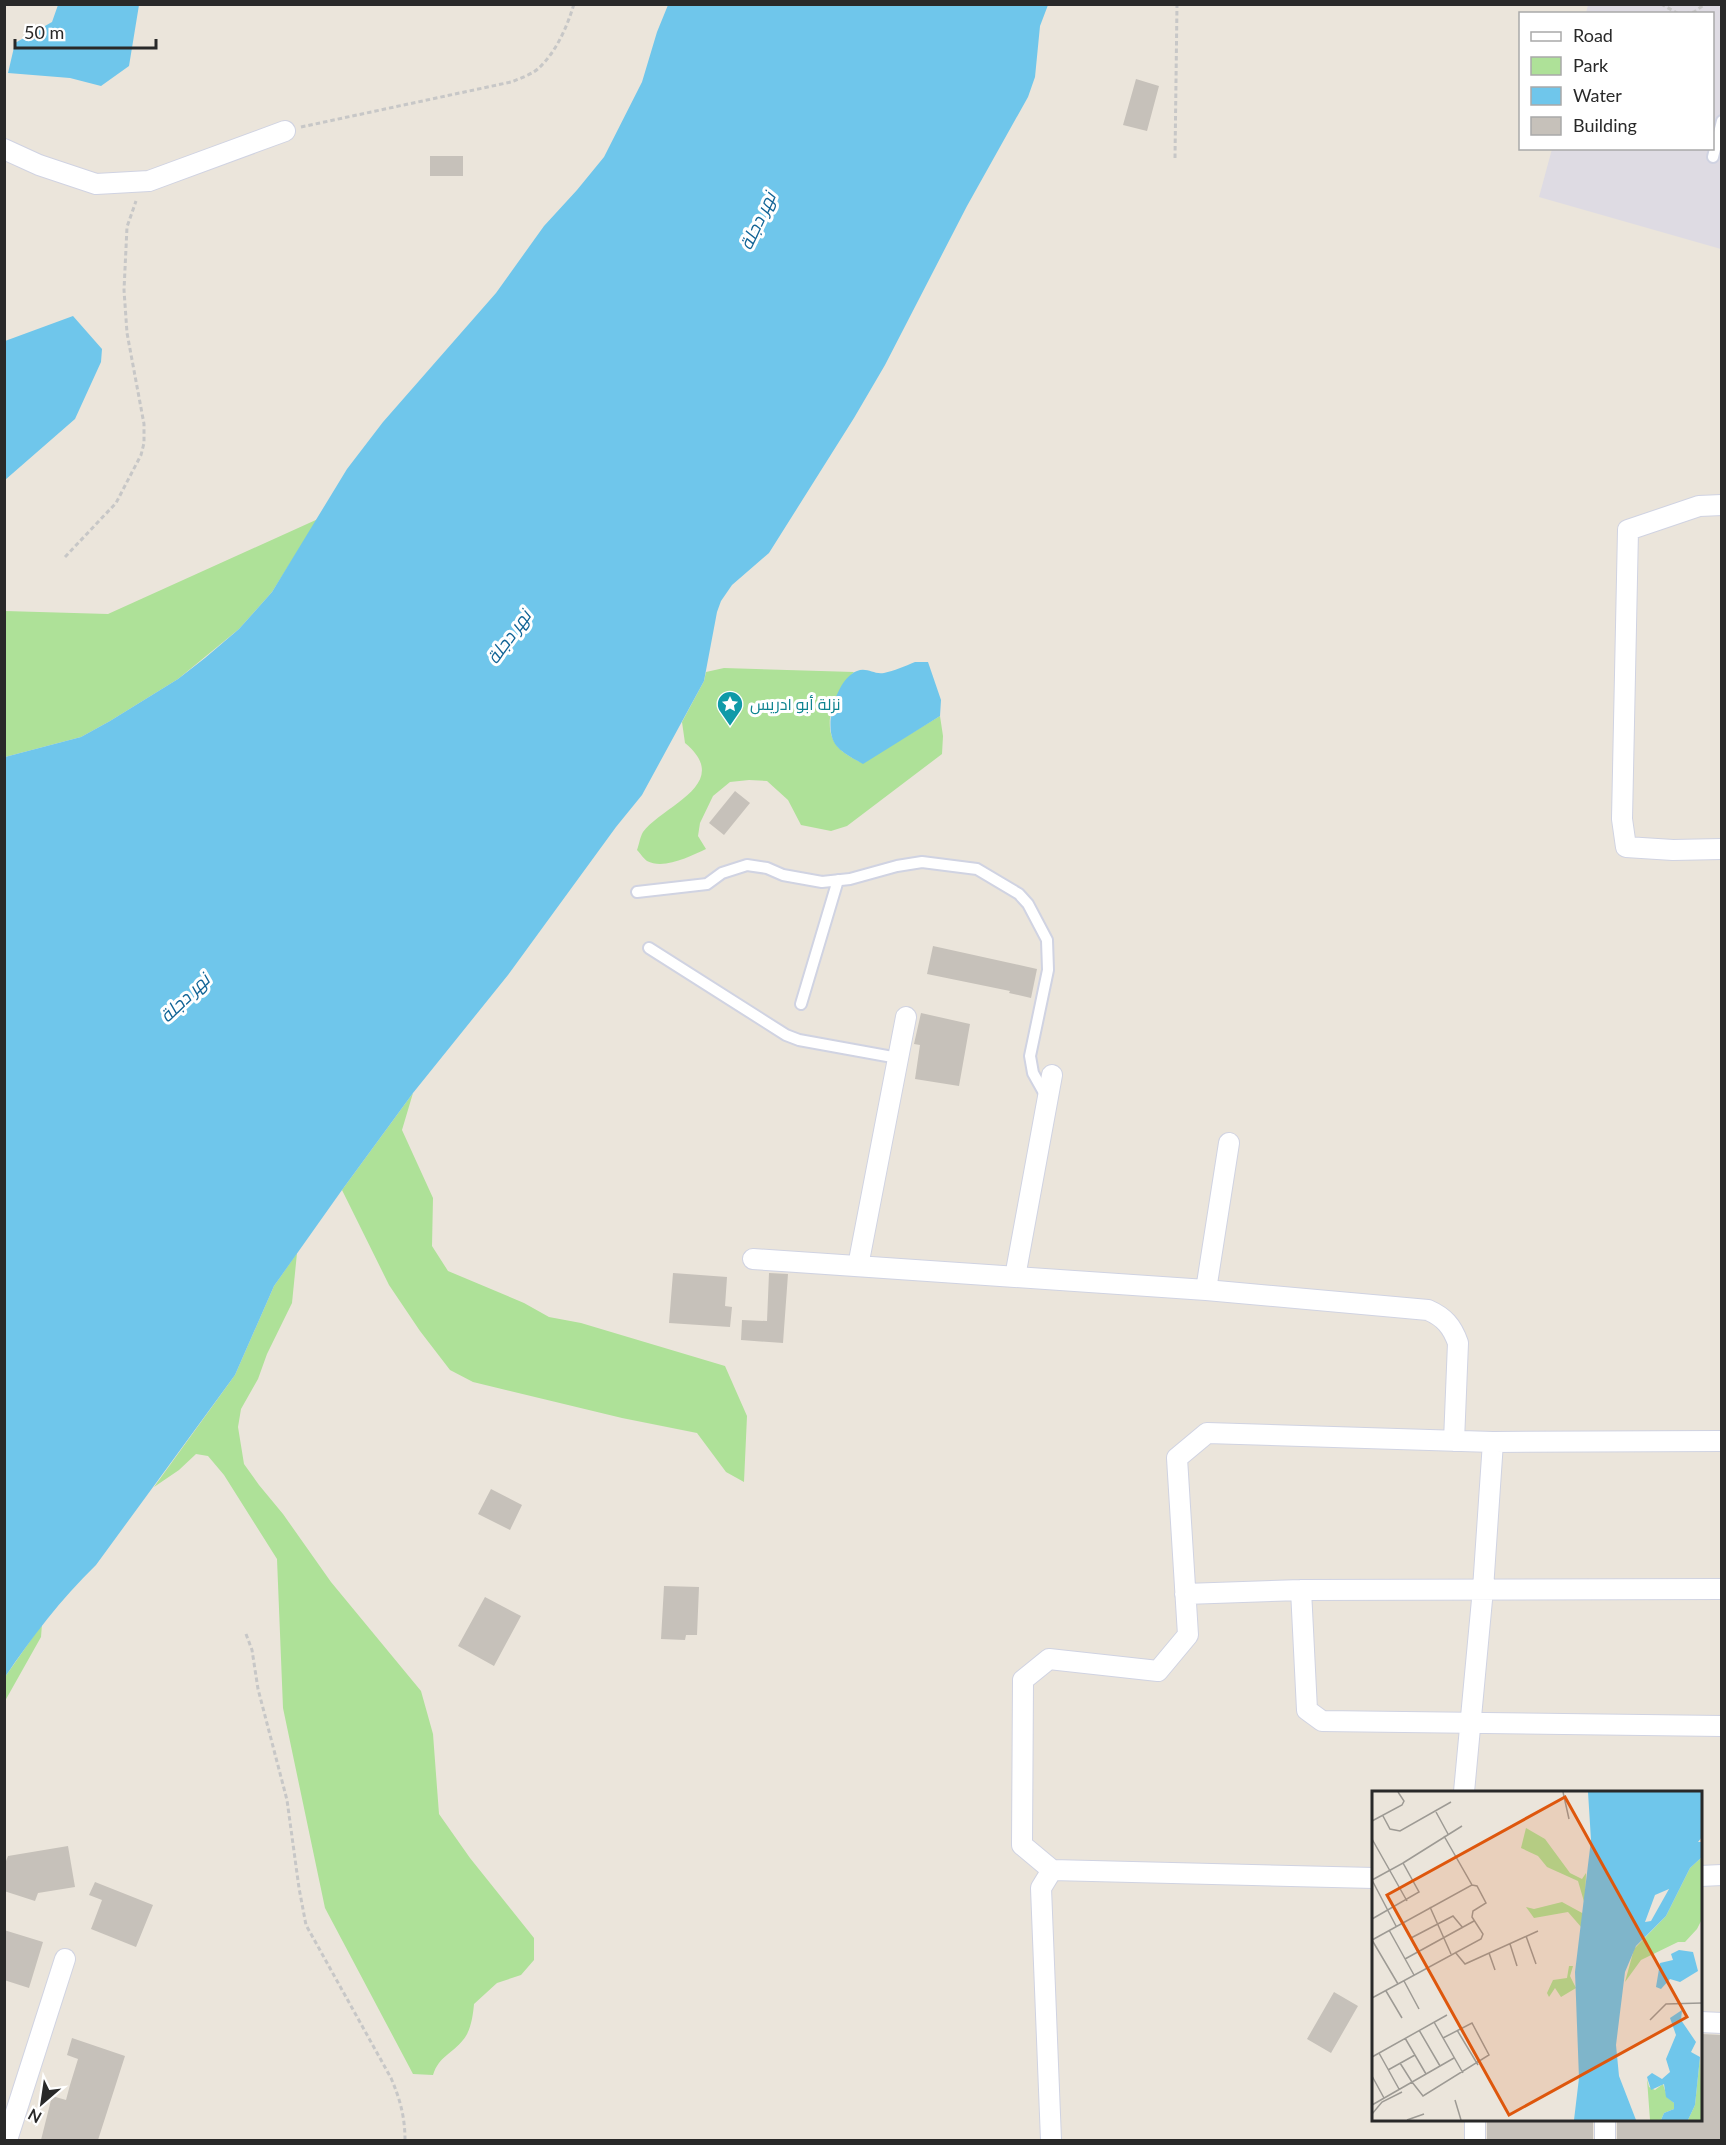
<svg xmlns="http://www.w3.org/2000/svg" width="1726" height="2145" font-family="Lato,Cairo,sans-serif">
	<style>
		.industrial { fill: #dedbe3 }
		.green { fill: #aee198 }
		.water { fill: #6fc6eb }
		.building { fill: #c6c1ba }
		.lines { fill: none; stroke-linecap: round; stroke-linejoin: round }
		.lane-casing { stroke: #d0d3e2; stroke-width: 14 }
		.street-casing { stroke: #d0d3e2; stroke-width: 22 }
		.path { stroke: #c7c7c7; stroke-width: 3; stroke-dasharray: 4.5 3; stroke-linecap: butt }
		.lane { stroke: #fff; stroke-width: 10 }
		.street { stroke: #fff; stroke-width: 20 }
		.labels { text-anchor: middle; stroke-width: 6; stroke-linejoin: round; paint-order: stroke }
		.culture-label { font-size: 16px; fill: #0d838f; stroke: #fff; text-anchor: start }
		.water-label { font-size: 18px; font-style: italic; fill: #106395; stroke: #fff }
		.inset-road { fill: none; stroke: #9d9a94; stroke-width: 1.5 }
		.view { fill: #de570d; fill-opacity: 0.15; stroke: #de570d; stroke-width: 3 }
		.inset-edge { fill: none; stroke: #292929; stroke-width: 3 }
	</style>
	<rect width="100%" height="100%" fill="#ebe5db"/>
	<!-- industrial -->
	<path class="industrial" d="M1588,5H1721V249L1539,197L1552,149L1712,148V14L1586,13Z"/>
	<!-- green -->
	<path class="green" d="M318,519L272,592L239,629L178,679L110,721L81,737L5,757V611L108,614Z
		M724,668L854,672C835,692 817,729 842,751C848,756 856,760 862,763L940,716L943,736L942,754L847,826L831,831L801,825L788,800L767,781L749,780L730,782L713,796L700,823L698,836L706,849C691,856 664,870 647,861C644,859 640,853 637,850C639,845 640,837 643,832C663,805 734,784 685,743L682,722L704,681L706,672Z
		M413,1093L402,1130L433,1198L432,1246L448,1271L524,1303L549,1317L581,1323L725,1366L747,1416L744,1482L726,1472L697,1433L622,1418L473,1382L450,1370L420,1331L389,1285L342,1190Z
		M297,1253L292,1303L267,1354L258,1379L241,1409L238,1427L244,1464L259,1485L283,1514L331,1582L421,1691L433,1734L439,1814L470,1858L534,1938V1960L521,1975L497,1983L474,2004C473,2015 471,2031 463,2040C452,2054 439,2056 433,2075L413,2074L325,1908L283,1708L277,1559L224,1475L208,1456L196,1454L179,1470L154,1487L235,1375L274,1286Z
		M42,1624L41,1637L5,1701V1677Z"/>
	<!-- water -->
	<path class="water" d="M58,5H139L129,66L101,86L70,78L8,73L15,43L52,22Z
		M668,5H1048L1040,26L1035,77L1028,97L967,206L885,365L854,418L769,553L732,585L721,601L717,612L704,681L642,795L616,827L508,975L413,1093L342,1190L274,1286L235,1375L96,1565C61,1599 32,1637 5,1677V757L81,737L110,721L178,679L205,658L239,629L272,592L347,469L383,422L496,293L544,226L577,190L604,157L642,82L657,32Z
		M73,316L102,349L101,362L75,419L5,480V341Z
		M915,662H928L941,700L940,716L863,764C851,757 835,750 832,737C826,718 838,678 857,671C867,667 874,675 884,673C894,671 905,666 915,662Z"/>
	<!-- building -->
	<path class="building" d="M1136,79L1159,86L1147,131L1123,125Z
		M430,156H463V176H430Z
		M735,791L750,803L724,835L709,823Z
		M933,946L1037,969L1031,998L1009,993L1010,991L927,974Z
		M921,1013L970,1024L959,1086L915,1079L920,1045L914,1044Z
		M673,1273L727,1277L725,1306L732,1307L730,1327L669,1323Z
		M769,1273L788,1274L783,1343L741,1340L742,1320L767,1321Z
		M491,1489L522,1505L510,1530L478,1514Z
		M664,1586L699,1587L697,1635H686L685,1640L661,1639Z
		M485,1597L521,1616L494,1666L458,1646Z
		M68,1846L75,1887L38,1893L35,1901L4,1891V1866L8,1856Z
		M95,1882L153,1905L136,1947L91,1929L102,1900L89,1895Z
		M4,1930L43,1942L29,1988L4,1980Z
		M1334,1992L1358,2006L1331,2053L1307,2039Z
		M1701,2034L1722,2035V2140H1617V2120H1701Z
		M72,2038L125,2056L98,2140H41L52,2096L66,2100L70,2085L78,2059L67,2055Z
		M1487,2120H1593V2140H1487Z"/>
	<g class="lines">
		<!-- lane casing -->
		<g class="lane-casing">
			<path id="lane" d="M1713,157L1722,121
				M637,892L707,884L722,873L747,865L767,868L783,875L822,882L850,879L897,866L922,862L977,869L1019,894L1028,904L1047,940L1048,970L1030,1056L1033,1073L1047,1098
				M649,948L786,1035L799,1040L898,1058
				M801,1004L838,880"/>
		</g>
		<!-- street casing -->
		<g class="street-casing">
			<path id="street" d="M4,149L39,165L96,184L149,181L285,131
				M1722,505L1699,506L1628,530L1622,819L1626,847L1673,850L1722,849
				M753,1259L1206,1290L1428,1310C1444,1317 1452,1326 1458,1343L1454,1441
				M858,1266L906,1017
				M1015,1277L1052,1075
				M1206,1290L1229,1143
				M1301,1590L1307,1710L1322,1721L1722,1726
				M1185,1594L1301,1590L1722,1589
				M1464,1792L1483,1589L1493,1442
				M1052,1870L1022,1845L1023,1680L1049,1659L1158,1671L1188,1635L1177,1458L1207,1433L1493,1442L1722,1441
				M1700,1876L1722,1875
				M1700,2022L1722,2023
				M1605,2120V2140
				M7,2140L65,1959
				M1051,2140L1041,1888L1052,1870L1374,1878
				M1475,2140V2120"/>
		</g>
		<!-- path -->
		<path class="path" d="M1661,4L1679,14
			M1685,14L1694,12L1705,4
			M301,127L511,82C521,78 533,74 540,67C557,50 567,27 574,4
			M1175,158L1177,4
			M65,557L116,503L141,455L144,443V424L127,333L124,290L127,227L136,201
			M246,1634L252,1650L258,1689L287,1800L299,1888L306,1925L391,2078C400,2099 405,2117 405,2140"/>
		<!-- lane -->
		<use href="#lane" class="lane"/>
		<!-- street -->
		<use href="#street" class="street"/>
	</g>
	<!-- icons -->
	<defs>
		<g id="sight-pin" transform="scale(1.35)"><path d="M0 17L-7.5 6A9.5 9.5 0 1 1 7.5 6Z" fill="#0f9aa8" stroke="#fff"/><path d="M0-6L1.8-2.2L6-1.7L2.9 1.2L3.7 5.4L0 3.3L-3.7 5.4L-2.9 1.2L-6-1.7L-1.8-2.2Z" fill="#fff"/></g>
	</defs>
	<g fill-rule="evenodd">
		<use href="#sight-pin" x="730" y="704"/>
	</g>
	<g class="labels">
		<!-- culture labels -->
		<g class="culture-label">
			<text x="750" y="710">نزلة أبو ادريس</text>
		</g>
		<!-- water labels -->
		<g class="water-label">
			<text transform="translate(758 221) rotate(-65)" y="6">نهر دجلة</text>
			<text transform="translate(509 637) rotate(-54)" y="6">نهر دجلة</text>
			<text transform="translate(185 998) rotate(-44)" y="6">نهر دجلة</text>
		</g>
	</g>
	<!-- overview -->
	<g transform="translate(1372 1791)">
		<rect width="330" height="330" fill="#ebe5db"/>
		<path d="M154,37L173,48L198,82L210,88L214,82L213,114L206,90L175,76L166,65L149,57ZM330,66V128L325,138L313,151H306L269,169L253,191L262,158L294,125L318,77ZM190,111L212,123L210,137L196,121L162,127L154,116L162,118ZM197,175H201L198,185L204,197L189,206L183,197L177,206L175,202L181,189L195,187ZM328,266L330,329H316L323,314ZM275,288L277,296L283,299L291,293L295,306L302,312V318L292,322L289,329H278Z" fill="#aee198"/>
		<path d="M216,1H330V46L326,51H330V66L318,77L294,125L264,155L253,181L244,254L247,285L264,329H202L207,287L203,181L219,49ZM297,98L279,130L273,131L283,104ZM307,159L321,161L326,180L308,191L298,188L289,198L284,196L288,172L301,169L299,163ZM310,219L309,229L324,251L319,261L328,266L323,314L316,329H289L292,322L302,318V312L294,306L292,293L279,299L275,286L280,282L290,288L298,281L294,268L304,244L298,227Z" fill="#6fc6eb" fill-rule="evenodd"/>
		<path class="inset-road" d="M191,1L197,28M64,21L76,43M11,25L18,38L28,40L79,11M0,30L30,14L32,10L26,1M0,48L35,110M31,72L90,35M0,89L31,72L47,101L0,128M0,89L24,135M58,116L79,163M31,132L46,161M17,139L42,184M154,145L164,173M39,147L81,125L91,137M0,149L100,94L72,45M0,149L26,193M138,153L145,175M83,161L93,173L166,140M117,162L123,179M33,168L102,130M32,190L47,218M14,200L30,227M0,207L109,148L111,143L100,126L101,120L114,112L105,95L100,94M278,229L294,213L330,212M62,231L91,282M47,239L68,275M85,239L106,274M33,247L54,283M7,262L27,298M0,266L75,224M28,272L40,291M16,279L43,264M0,285L12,307M40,291L51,305L117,264L100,232L71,247M83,309L89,329M0,314L82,267M0,323L10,311L30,301M35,329L52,323"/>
		<path class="view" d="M193,6L315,226L137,324L15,104Z"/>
		<rect width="330" height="330" class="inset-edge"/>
	</g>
	<!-- border -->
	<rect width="1726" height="2145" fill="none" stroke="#292929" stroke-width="12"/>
	<!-- legend -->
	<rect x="1519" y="12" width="195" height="138" fill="#ffffff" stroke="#a9a9a9" stroke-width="1.5"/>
	<rect x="1531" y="32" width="30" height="9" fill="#ffffff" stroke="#a9a9a9" stroke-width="1.5"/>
	<text x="1573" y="42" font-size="18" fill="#292929">Road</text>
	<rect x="1531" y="57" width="30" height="18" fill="#aee198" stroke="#a9a9a9" stroke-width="1.5"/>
	<text x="1573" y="72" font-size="18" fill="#292929">Park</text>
	<rect x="1531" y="87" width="30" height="18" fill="#6fc6eb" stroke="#a9a9a9" stroke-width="1.5"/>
	<text x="1573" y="102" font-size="18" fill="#292929">Water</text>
	<rect x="1531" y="117" width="30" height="18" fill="#c6c1ba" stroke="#a9a9a9" stroke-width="1.5"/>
	<text x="1573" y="132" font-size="18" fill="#292929">Building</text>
	<!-- north arrow -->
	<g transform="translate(42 2103) rotate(209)" stroke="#ffffff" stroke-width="4.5" paint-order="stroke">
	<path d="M0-4.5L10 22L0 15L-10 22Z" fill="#292929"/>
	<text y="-9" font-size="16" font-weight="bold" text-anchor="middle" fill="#292929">N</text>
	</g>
	<!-- scale -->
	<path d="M15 39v9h141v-9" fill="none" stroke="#292929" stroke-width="3"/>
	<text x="24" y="39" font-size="18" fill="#292929" stroke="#ffffff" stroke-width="4.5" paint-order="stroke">50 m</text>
</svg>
